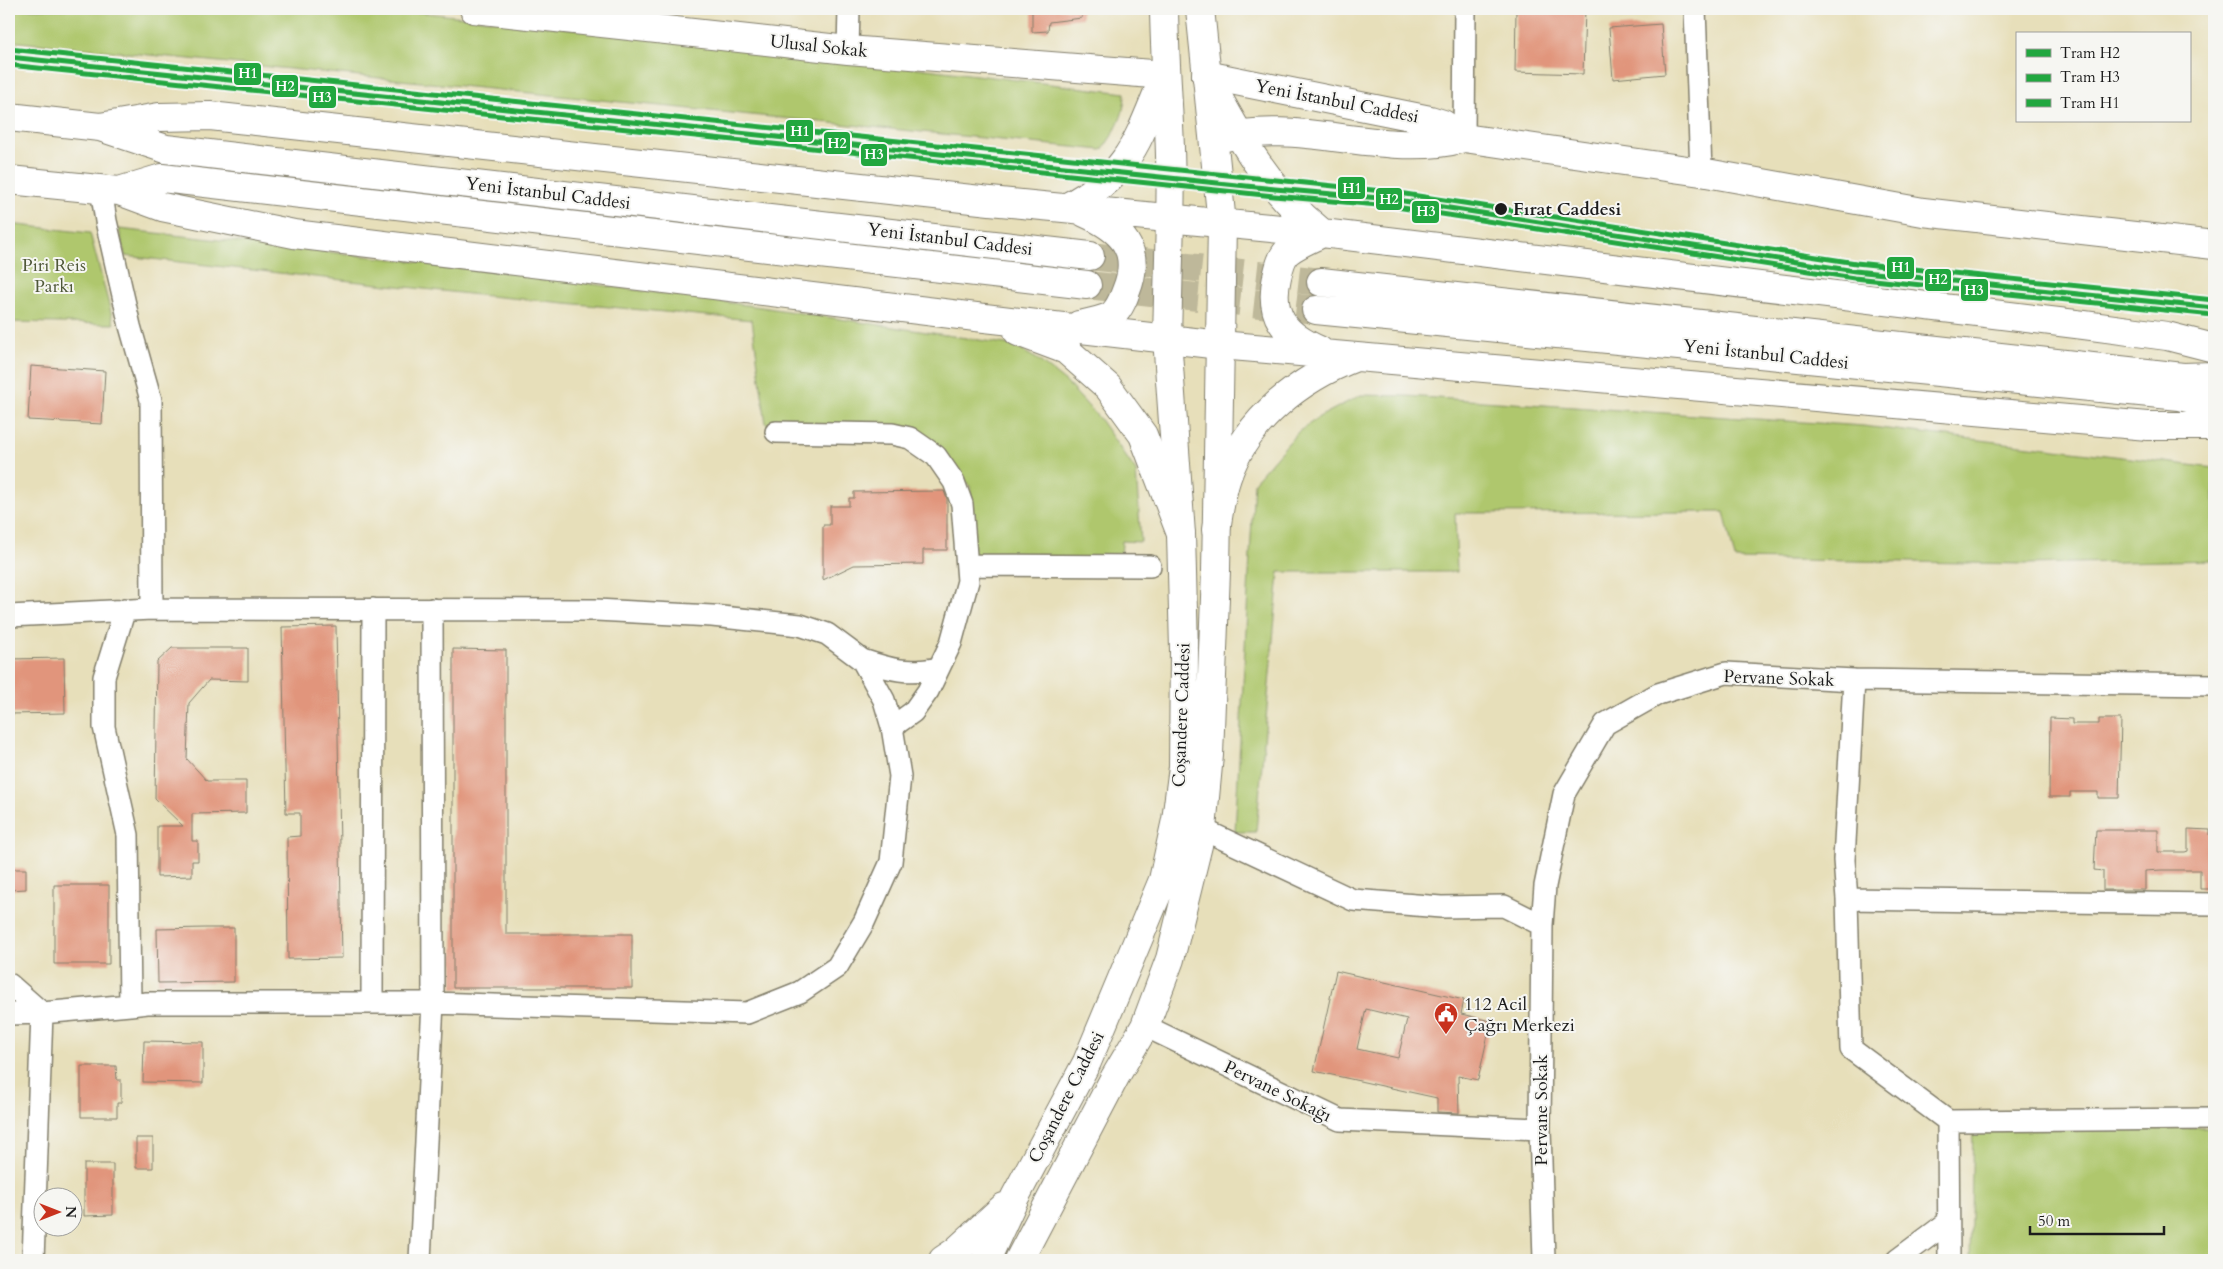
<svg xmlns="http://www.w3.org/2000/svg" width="2223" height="1269" font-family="Cardo,serif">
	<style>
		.green { fill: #afc76d; stroke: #667244 }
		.building { fill: #e1957c; fill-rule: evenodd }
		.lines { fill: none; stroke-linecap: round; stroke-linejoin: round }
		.trunk-tunnel { stroke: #beb89a; stroke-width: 28; stroke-dasharray: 28 14; stroke-linecap: butt }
		.minor-casing { stroke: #827e6b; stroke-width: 24 }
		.tertiary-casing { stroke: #827e6b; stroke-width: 30 }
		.secondary-casing { stroke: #827e6b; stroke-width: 30 }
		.primary-casing { stroke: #827e6b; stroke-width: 30 }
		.trunk-casing { stroke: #827e6b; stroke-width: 30 }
		.minor { stroke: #fff; stroke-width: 21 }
		.tertiary { stroke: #fff; stroke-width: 28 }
		.secondary { stroke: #fff; stroke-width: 28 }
		.primary { stroke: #fff; stroke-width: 28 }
		.trunk { stroke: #fff; stroke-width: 28 }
		.tram-1-casing { stroke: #f6f6f2; stroke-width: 9 }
		.tram-2-casing { stroke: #f6f6f2; stroke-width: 9 }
		.tram-3-casing { stroke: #f6f6f2; stroke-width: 9 }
		.tram-1 { stroke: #21a73f; stroke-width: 5 }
		.tram-2 { stroke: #21a73f; stroke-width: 5 }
		.tram-3 { stroke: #21a73f; stroke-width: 5 }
		.stop-dot { fill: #1c1c1c; stroke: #f6f6f2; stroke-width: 2 }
		.labels { text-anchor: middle; stroke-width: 4; stroke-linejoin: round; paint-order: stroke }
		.street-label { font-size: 18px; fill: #1c1c1c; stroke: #f6f6f2 }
		.stop-label { font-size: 18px; font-weight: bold; fill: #1c1c1c; stroke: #f6f6f2; text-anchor: start }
		.park-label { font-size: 18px; fill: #4f5838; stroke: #f6f6f2 }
		.poi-label { font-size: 18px; fill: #1c1c1c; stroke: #f6f6f2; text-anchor: start }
		.line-badge { stroke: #f6f6f2; stroke-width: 2 }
		.badge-label { font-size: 14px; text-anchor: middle; font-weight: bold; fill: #fff }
	</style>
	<rect width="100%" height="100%" fill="#f6f6f2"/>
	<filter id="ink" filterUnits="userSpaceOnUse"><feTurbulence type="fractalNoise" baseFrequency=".02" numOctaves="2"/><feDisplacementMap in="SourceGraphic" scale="10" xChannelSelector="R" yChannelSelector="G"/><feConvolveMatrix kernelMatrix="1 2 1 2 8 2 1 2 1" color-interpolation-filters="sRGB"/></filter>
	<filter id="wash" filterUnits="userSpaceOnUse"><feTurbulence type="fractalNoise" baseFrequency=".0096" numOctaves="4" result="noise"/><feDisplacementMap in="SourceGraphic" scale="20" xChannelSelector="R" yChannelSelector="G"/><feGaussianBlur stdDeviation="1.12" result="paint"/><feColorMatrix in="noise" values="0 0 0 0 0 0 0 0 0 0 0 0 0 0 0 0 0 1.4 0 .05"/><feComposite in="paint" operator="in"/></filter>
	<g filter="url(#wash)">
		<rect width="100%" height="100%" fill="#e7dfba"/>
		<!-- green -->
		<path class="green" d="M9,9H390L777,51L1125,93C1125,116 1115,132 1102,150L9,41Z
			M9,224L90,233L114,324L9,322Z
			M119,229L474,268L761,307L1012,345L1037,359L1067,383L1099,418L1136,471L1141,542L1122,541L1121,561L968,560L971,488L946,455L925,435L895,429L766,424L752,320L478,295L125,256Z
			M1361,395L1406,396L1863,426L2214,468V560L2026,564L1735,559L1724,512L1455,513L1457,572H1279L1256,832H1235L1254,482L1298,432L1319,417Z
			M1973,1127H2214V1260H1970Z"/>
		<g id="blocks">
			<!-- building -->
			<path class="building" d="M1032,9H1082V18L1049,22L1048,31L1032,32Z
				M1516,9H1585L1583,74L1515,72Z
				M1661,24L1665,74L1613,79L1609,28Z
				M31,366L105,371L102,424L28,420Z
				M944,491L947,499V550H923V564L854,565L823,580V525H830V506H849V498H854V492Z
				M336,626L342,958L288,959L287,837L300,836V813H286L282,627Z
				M172,648H248V681L209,680L189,703L187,759L207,781H246V813L192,814V841H198V861H192V876L157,877V826H183L155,799L157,662Z
				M453,649L506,650V934H632V988H453Z
				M64,658L65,713L9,714V659Z
				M2050,718L2072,719V724H2099V719H2121L2119,798H2098V792H2070V797H2049Z
				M2188,829L2210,830V835H2214V889H2200V870H2161L2145,871V890H2103V871L2094,870L2096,830H2158V852H2185L2188,851Z
				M9,869H26V889L9,890Z
				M54,885H109V964H54Z
				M206,928H234V982L158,983L157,929Z
				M1336,971L1464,1000L1461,1014L1491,1021L1478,1080L1458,1076L1459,1113L1437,1112V1098L1314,1071ZM1366,1009L1407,1019L1398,1058L1357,1049Z
				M144,1041L203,1042V1083L143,1082Z
				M81,1066H116L117,1080H121V1103H117V1117H81Z
				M136,1138H153V1168H136Z
				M84,1164H113V1215L84,1216Z"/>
		</g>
	</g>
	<g filter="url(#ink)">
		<use href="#blocks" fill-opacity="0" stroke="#827e6b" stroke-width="1"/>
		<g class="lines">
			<!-- trunk-tunnel -->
			<path class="trunk-tunnel" d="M1090,256L1321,282
				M1087,285L1316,310"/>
			<!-- minor casing -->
			<g class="minor-casing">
				<path id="minor" d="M1695,9L1701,172
					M848,50L849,9
					M1464,138L1465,9
					M101,189L106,221L130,326L151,400L152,609
					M776,432L892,434L910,438L936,456L954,482L962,504L968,581L951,643L928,691L913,712L892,727
					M967,565L1150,566
					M9,616L152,609L596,610L712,616L800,625L827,634L862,660L884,700L892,727L900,776L891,862L864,922L837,967L800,992L747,1013L433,1003H147L130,1005L128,835L104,727V677L125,609
					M862,660C892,670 907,674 939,668
					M1854,680L1844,860L1847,899L1851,1049L1948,1121L1949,1260
					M1202,829L1353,900L1441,907L1504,906L1542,925
					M1847,899L2214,904
					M9,984L42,1013L33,1260
					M372,1003L373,609
					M9,1014L42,1013L130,1005
					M1145,1026L1340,1120L1540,1129
					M1948,1121L2214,1119
					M420,1260L433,1003L432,609
					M1544,1260L1540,1129L1542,925L1545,886L1564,794L1605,724L1658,694L1726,673L1854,680L2214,685
					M1897,1260L1948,1222"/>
			</g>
			<!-- tertiary casing -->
			<g class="tertiary-casing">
				<path id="tertiary" d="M474,9L848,50L1165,75
					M1206,75L1430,120L1443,124L1464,138
					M1217,139C1301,116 1385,160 1464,138L1701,172L1923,212L2214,245"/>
			</g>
			<!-- secondary casing -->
			<g class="secondary-casing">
				<path id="secondary" d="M943,1260L955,1252L1004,1207
					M986,1260L1015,1197L1087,1062L1163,880L1176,820L1183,767L1184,650L1181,534L1167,338L1170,218
					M1019,1260L1115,1077L1145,1026L1170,959L1202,829L1209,755L1216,571L1222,224"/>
			</g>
			<!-- primary casing -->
			<g class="primary-casing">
				<path id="primary" d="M1164,9C1165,79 1173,148 1170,218
					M1200,9L1222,224"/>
			</g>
			<!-- trunk casing -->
			<g class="trunk-casing">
				<path id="trunk" d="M1206,75C1239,137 1266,188 1322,233
					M9,117L100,127L166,149L1090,256
					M100,127L159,117L210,116L990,201L1322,233L2084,325L2167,336L2214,348
					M9,180L119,191L162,178L1087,285
					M119,191L162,207L294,234L976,317L1220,345L2148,426H2214
					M1067,207C1132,173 1138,138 1165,75
					M1321,282L2183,377L2214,376
					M1316,310L2180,396L2214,404
					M1079,325C1088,323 1100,321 1109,317C1117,313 1123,300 1126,291C1143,249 1121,229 1085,213
					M1018,332L1066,350L1108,387L1143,435L1181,534
					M1319,350C1285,335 1268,316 1277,277C1279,269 1281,258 1287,252C1297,244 1310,239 1322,233
					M1216,530C1219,512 1221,494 1227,477C1247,419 1301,378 1356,357"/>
			</g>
			<!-- minor -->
			<use href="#minor" class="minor"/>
			<!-- tertiary -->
			<use href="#tertiary" class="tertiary"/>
			<!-- secondary -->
			<use href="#secondary" class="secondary"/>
			<!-- primary -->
			<use href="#primary" class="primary"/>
			<!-- trunk -->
			<use href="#trunk" class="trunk"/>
			<!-- tram-1 casing -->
			<g class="tram-1-casing">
				<path id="tram-1" d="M9,57L1275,189L1391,199L1855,271L2214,308"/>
			</g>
			<!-- tram-2 casing -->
			<g class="tram-2-casing">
				<path id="tram-2" d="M9,65L1274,196L1390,206L1854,278L2213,315"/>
			</g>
			<!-- tram-3 casing -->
			<g class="tram-3-casing">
				<path id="tram-3" d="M9,49L1392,192L1856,263L2214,300"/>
			</g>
			<!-- tram-1 -->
			<use href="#tram-1" class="tram-1"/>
			<!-- tram-2 -->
			<use href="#tram-2" class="tram-2"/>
			<!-- tram-3 -->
			<use href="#tram-3" class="tram-3"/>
		</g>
	</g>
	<!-- icons -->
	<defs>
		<g id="civic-pin" transform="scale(1.25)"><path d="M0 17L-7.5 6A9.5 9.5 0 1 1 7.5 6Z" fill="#c8321e" stroke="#f6f6f2"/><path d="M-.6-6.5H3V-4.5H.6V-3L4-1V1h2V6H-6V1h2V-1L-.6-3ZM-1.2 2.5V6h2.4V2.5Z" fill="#fff"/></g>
	</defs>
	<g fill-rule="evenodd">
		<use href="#civic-pin" x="1446" y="1014"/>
	</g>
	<!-- markers -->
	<circle class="stop-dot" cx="1501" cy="209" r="7"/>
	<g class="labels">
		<!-- street labels -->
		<g class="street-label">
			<text transform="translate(819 46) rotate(6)" y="6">Ulusal Sokak</text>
			<text transform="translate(1337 101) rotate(11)" y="6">Yeni İstanbul Caddesi</text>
			<text transform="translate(548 193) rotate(7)" y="6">Yeni İstanbul Caddesi</text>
			<text transform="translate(950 239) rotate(7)" y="6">Yeni İstanbul Caddesi</text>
			<text transform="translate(1766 354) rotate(6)" y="6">Yeni İstanbul Caddesi</text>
			<text transform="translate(1779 678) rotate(2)" y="6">Pervane Sokak</text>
			<text transform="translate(1181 715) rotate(-88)" y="6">Coşandere Caddesi</text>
			<text transform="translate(1278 1091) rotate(26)" y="6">Pervane Sokağı</text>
			<text transform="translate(1066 1097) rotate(-63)" y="6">Coşandere Caddesi</text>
			<text transform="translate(1541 1110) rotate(-90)" y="6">Pervane Sokak</text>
		</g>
		<!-- stop labels -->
		<g class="stop-label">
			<text x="1513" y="215">Fırat Caddesi</text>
		</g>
		<!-- park labels -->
		<g class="park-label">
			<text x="54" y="271">Piri Reis<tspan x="54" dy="21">Parkı</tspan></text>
		</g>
		<!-- poi labels -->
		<g class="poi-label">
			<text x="1464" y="1010">112 Acil<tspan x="1464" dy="21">Çağrı Merkezi</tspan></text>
		</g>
	</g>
	<g class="line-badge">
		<rect x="233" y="62" width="29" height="24" rx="5" fill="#21a73f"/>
		<rect x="271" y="74" width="28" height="24" rx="5" fill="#21a73f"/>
		<rect x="308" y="85" width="29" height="24" rx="5" fill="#21a73f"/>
		<rect x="785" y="119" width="29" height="24" rx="5" fill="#21a73f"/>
		<rect x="823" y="131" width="28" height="24" rx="5" fill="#21a73f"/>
		<rect x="860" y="143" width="28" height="24" rx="5" fill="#21a73f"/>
		<rect x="1337" y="176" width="29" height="24" rx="5" fill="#21a73f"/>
		<rect x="1375" y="187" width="28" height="24" rx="5" fill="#21a73f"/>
		<rect x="1411" y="200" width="29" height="24" rx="5" fill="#21a73f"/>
		<rect x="1886" y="256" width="29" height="24" rx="5" fill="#21a73f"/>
		<rect x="1924" y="268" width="28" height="24" rx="5" fill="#21a73f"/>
		<rect x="1960" y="278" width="29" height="24" rx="5" fill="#21a73f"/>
	</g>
	<g class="badge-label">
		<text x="248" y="78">H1</text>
		<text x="285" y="91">H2</text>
		<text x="322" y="102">H3</text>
		<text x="800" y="136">H1</text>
		<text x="837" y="148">H2</text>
		<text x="874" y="159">H3</text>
		<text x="1352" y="193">H1</text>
		<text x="1389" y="204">H2</text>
		<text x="1426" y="216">H3</text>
		<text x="1901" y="272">H1</text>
		<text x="1938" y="284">H2</text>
		<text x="1974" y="295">H3</text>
	</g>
	<!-- margin -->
	<rect width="2223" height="1269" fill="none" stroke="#f6f6f2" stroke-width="30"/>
	<!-- legend -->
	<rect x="2016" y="32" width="175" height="90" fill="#f6f6f2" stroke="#9f9f9c"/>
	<rect x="2026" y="49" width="25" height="8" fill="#21a73f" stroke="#9f9f9c"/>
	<text x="2060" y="58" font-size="15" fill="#1c1c1c">Tram H2</text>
	<rect x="2026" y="74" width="25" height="8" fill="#21a73f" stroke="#9f9f9c"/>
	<text x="2060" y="82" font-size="15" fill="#1c1c1c">Tram H3</text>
	<rect x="2026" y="99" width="25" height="8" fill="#21a73f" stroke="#9f9f9c"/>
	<text x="2060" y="108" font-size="15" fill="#1c1c1c">Tram H1</text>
	<!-- north arrow -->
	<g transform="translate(58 1212) rotate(90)"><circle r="24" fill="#f6f6f2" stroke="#9f9f9c"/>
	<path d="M0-4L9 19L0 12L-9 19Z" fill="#c8321e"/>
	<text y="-8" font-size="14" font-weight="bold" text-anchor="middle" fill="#1c1c1c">N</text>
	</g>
	<!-- scale -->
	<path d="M2030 1226v8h134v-8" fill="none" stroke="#1c1c1c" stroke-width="2.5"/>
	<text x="2038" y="1226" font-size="15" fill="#1c1c1c" stroke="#f6f6f2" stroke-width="4" paint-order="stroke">50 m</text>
</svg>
